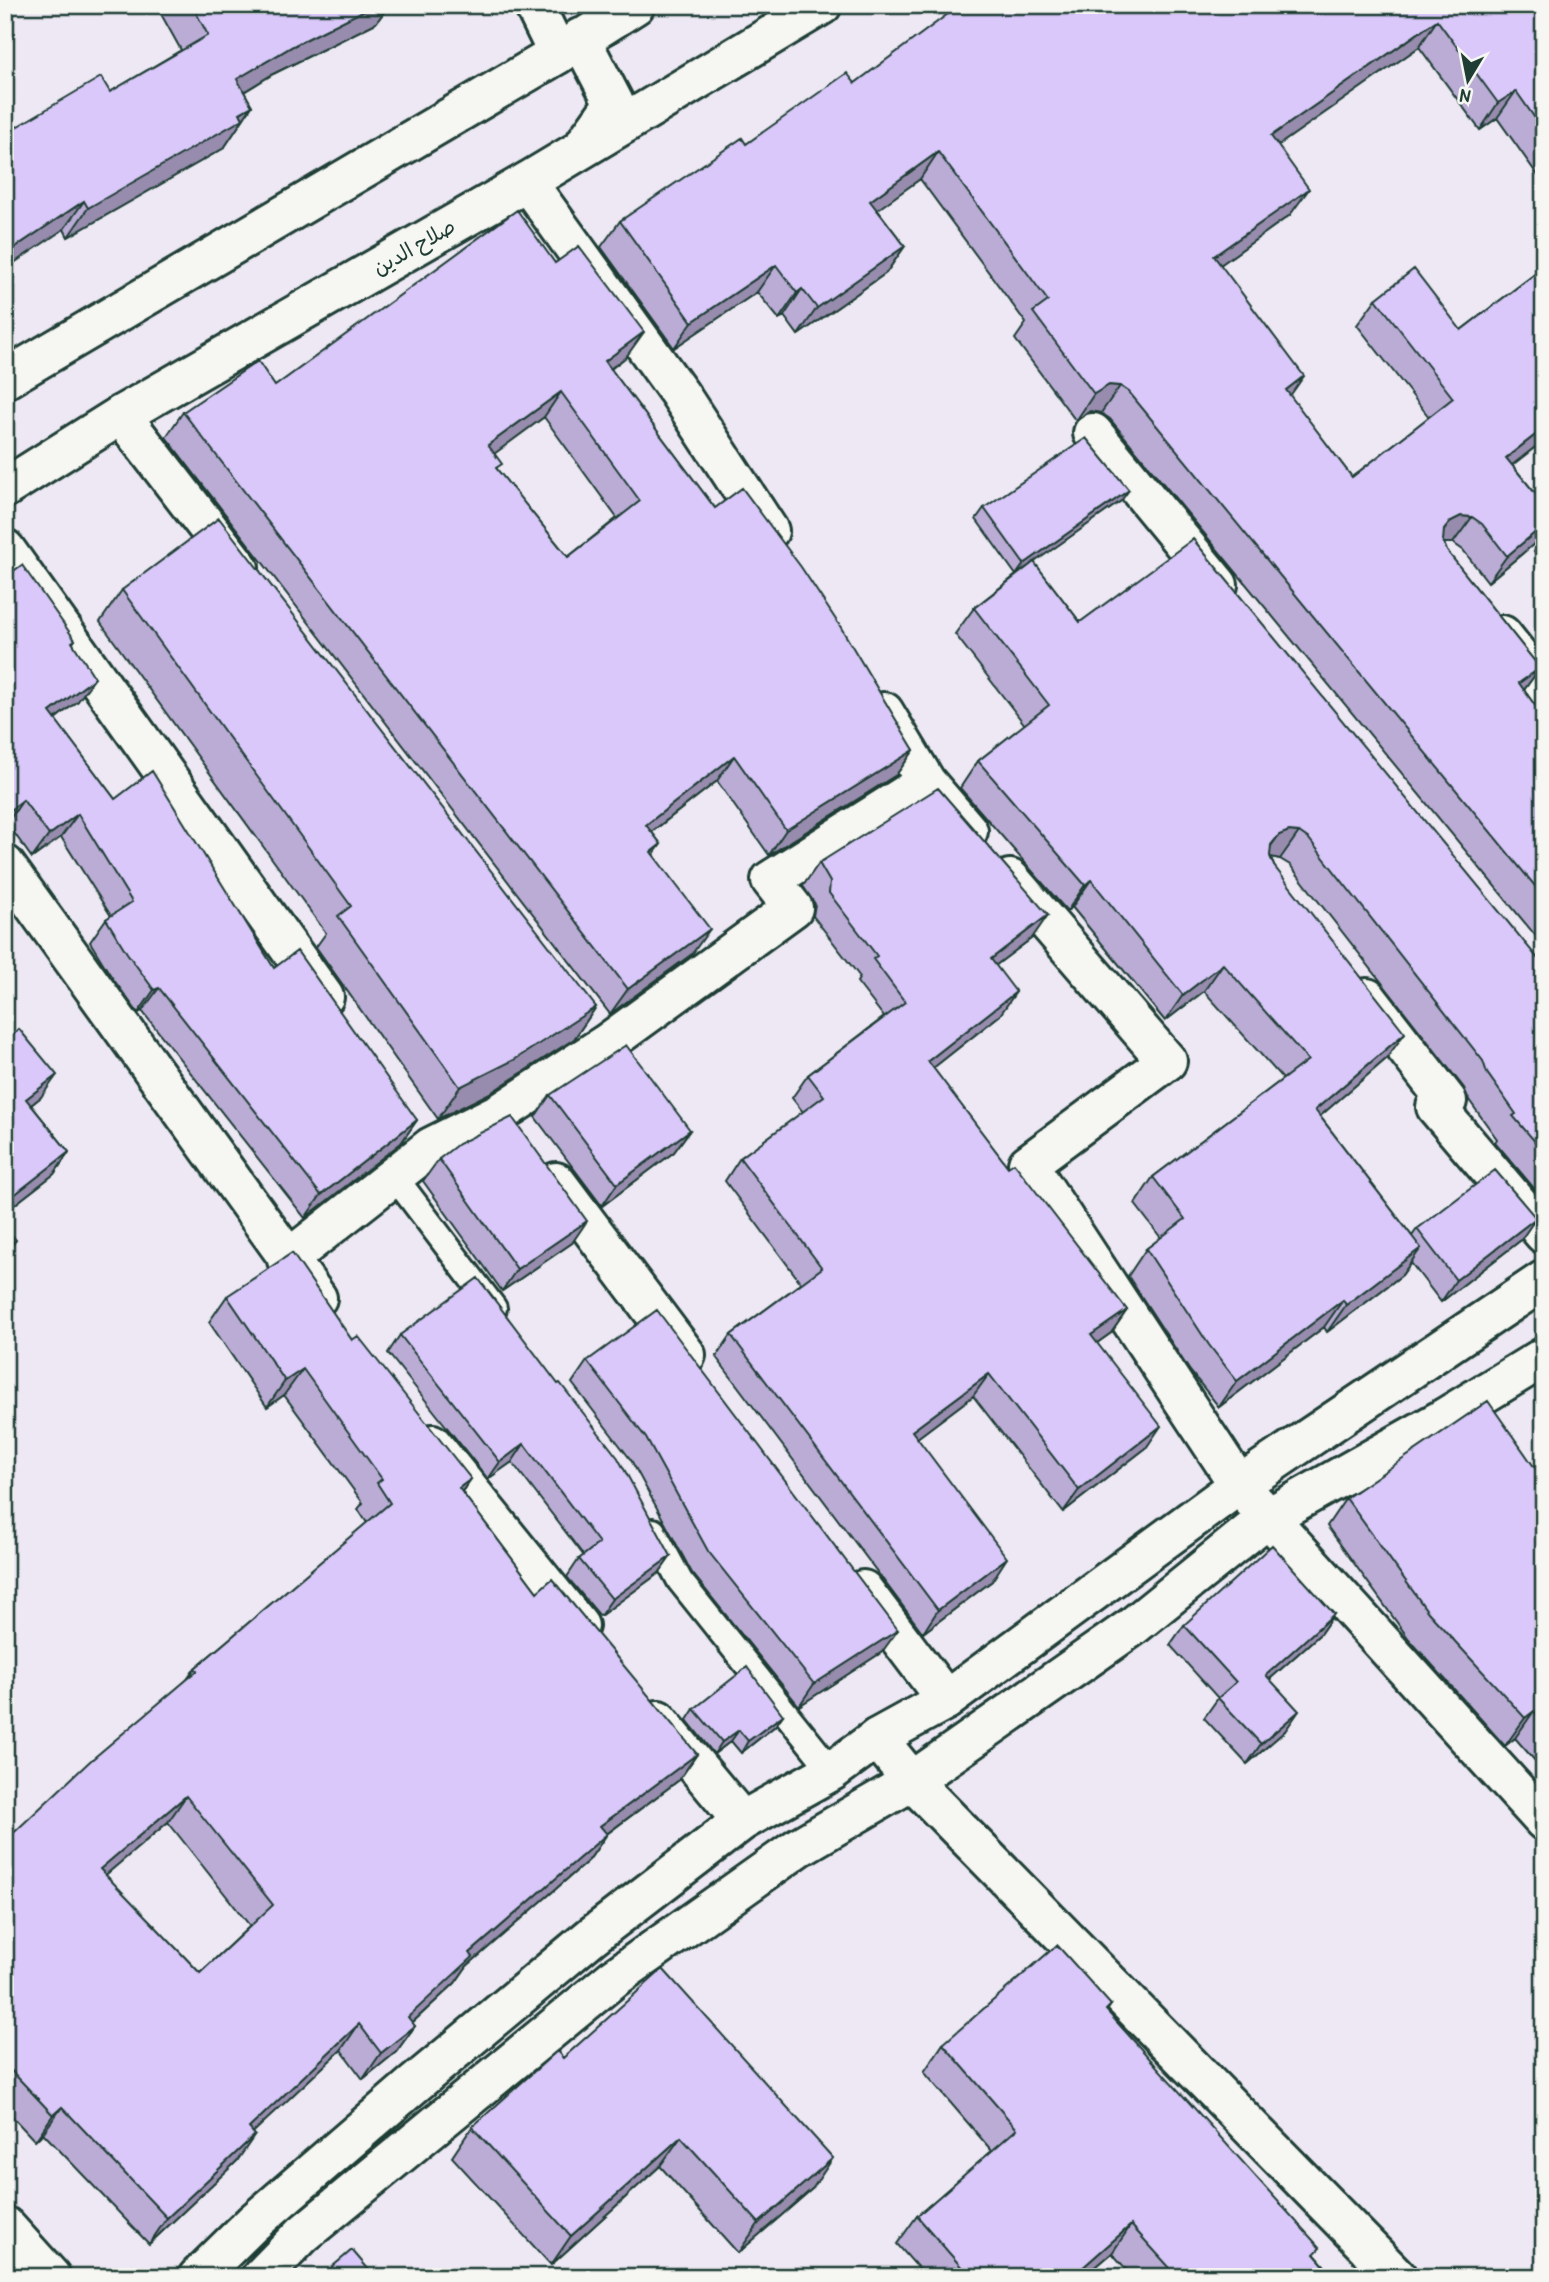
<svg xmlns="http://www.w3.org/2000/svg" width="1549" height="2282" font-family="'Patrick Hand','Playpen Sans Arabic',sans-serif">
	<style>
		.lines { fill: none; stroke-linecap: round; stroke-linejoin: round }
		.service-casing { stroke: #1f3d34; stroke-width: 30 }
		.minor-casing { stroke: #1f3d34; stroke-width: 44 }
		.tertiary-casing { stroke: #1f3d34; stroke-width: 44 }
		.trunk-casing { stroke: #1f3d34; stroke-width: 44 }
		.service { stroke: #f6f6f2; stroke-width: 24 }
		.minor { stroke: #f6f6f2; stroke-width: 38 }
		.tertiary { stroke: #f6f6f2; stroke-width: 38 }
		.trunk { stroke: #f6f6f2; stroke-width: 38 }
		.wall { fill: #bbacd6; stroke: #1f3d34; stroke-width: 2; fill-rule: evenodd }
		.shaded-wall { fill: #988cae; stroke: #1f3d34; stroke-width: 2 }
		.building { fill: #d9c8f9; stroke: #1f3d34; stroke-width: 2; fill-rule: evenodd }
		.labels { text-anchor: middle; stroke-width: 7; stroke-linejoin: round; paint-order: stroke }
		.street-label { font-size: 21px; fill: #1f3d34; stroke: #f6f6f2 }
	</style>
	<rect width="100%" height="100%" fill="#ede8f4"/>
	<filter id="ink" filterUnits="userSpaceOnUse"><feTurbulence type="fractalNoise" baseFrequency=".0143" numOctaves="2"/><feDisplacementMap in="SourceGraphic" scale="14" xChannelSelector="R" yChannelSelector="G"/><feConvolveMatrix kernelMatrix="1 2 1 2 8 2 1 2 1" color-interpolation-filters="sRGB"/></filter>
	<g filter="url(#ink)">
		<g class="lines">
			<!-- service casing -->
			<g class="service-casing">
				<path id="service" d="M394,1176L494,1308
					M653,1531L680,1581L832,1771"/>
			</g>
			<!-- minor casing -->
			<g class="minor-casing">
				<path id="minor" d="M534,5L558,54
					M527,182L679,393L769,531
					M121,415L239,568
					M1093,433L1218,585
					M5,549L324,997
					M1502,635L1544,688
					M884,712L926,782L968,831
					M5,865L317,1298
					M1010,879L1167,1061L1028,1164L1239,1485L1544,1821
					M1367,998L1447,1101L1436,1107L1544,1234
					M556,1182L686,1355
					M287,1260L431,1147L503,1111L606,1044L793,908L771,880L926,782
					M432,1444L579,1626
					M863,1590L946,1700
					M658,1720L742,1821
					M877,1738L912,1781L1397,2277"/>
			</g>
			<!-- tertiary casing -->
			<g class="tertiary-casing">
				<path id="tertiary" d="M5,2226L51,2277
					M198,2277L253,2223L412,2086L592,1936L742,1821L832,1771L877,1738L946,1700L1239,1485L1544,1280
					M261,2277L303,2234L614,1978L799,1847L912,1781L1132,1627L1267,1518L1441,1420L1544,1357"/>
			</g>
			<!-- trunk casing -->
			<g class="trunk-casing">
				<path id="trunk" d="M580,38L614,103L586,142
					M5,379L558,54L635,5
					M5,488L121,415L527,182L822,5"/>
			</g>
			<!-- service -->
			<use href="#service" class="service"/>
			<!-- minor -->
			<use href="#minor" class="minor"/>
			<!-- tertiary -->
			<use href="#tertiary" class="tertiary"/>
			<!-- trunk -->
			<use href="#trunk" class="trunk"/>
		</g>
		<!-- wall -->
		<path class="wall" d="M156,5H389L376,23L273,74L244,92L252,106L224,148L68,237L13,129L110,92L181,50Z
			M1544,5V184L1497,118L1480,130L1419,47L1278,145L1290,215L1220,265L1290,396L1352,477L1429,417L1357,325L1376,299L1461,330L1544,267V440L1512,465L1544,504V531L1535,543L1488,582L1463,550L1453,543H1444L1447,551L1540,668L1524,690L1544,718V946L1110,419L1101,413L1090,411L1076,421L1015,339L1026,323L920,179L877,209L905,246L886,273L798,335L784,316L779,319L757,292L674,348L601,247L620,221L746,144L855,83Z
			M626,357L611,369L715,508L914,750L896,775L769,855L717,781L652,832L661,844L653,855L692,954L610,1014L166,437L183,412L275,386ZM544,417L617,518L568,557L497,470L494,453Z
			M1121,501L1034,562L1080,622L1544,966V1200L1495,1142L1497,1139L1469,1100L1464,1088L1290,865L1280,859L1271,857L1274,866L1386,1059L1320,1116L1412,1236L1417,1229L1521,1240L1441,1302L1411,1263L1402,1275L1327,1332L1324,1327L1219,1407L1190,1371L1128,1276L1146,1249L1161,1238L1135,1204L1153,1177L1283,1079L1204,991L1165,1021L1072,907L1067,911L960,788L978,761L1025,725L955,634L974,608L1016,575L976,519L984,508Z
			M1544,538V564L1534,552Z
			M5,577L75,640L73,643L78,701L55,719L115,799L417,1120L401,1143L305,1218L142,1011L138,1013L111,976L90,942L106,919L111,916L61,837L32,858L7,823L5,825Z
			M122,590L596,1007L574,1039L492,1092L438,1119L316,947L326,933L100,622Z
			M819,863L1032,938L996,965L1000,1015L933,1068L1008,1167L1127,1310L1111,1333L1097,1343L1146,1448L1063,1512L973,1396L917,1438L992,1581L923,1633L716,1357L731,1335L801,1283L725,1181L740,1158L803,1112L792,1098L808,1075L884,1017L857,982L860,977L813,916L815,904L803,886Z
			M5,1040L41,1097L31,1105L69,1152L54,1174L5,1212Z
			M550,1095L690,1130L674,1152L602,1206L535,1117Z
			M439,1159L572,1243L502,1291L423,1181Z
			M227,1296L352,1340L471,1479L462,1492L537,1592L697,1754L679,1780L607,1834L589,1860L467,1966L455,1983L412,2023L415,2026L396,2052L363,2079L341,2050L253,2132L237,2161L149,2244L43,2133L35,2141L5,2109V1841L186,1681L195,1668L367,1523L358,1509L363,1503L284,1395L267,1407L209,1322ZM168,1822L250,1926L200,1973L105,1875Z
			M400,1335L671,1556L659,1573L600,1616L567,1577L579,1559L584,1556L512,1462L488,1479L388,1353Z
			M587,1361L882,1652L799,1706L692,1573L631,1460L572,1383Z
			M1544,1461V1771L1515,1738L1505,1746L1409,1639L1327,1526L1346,1498L1535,1468Z
			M1334,1614L1320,1634L1270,1679L1285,1731L1247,1764L1204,1718L1218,1698L1170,1645L1184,1625Z
			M694,1709L783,1715L775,1726L741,1753L731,1741L714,1754L687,1720Z
			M1111,2005L1107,2011L1334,2277H1133L1112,2253L1084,2277H926L897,2244L917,2216L992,2151L924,2072L943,2044Z
			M563,2058L813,2188L738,2253L660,2166L551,2265L452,2157L472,2127Z"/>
		<!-- shaded-wall -->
		<path class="shaded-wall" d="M373,5H389L376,23L273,74L217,108L237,79L293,46Z
			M1437,20L1419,47L1253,163L1271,136Z
			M1516,91L1497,118L1480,130L1498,103Z
			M252,106L224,148L68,237L88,208Z
			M938,152L920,179L852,228L870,201Z
			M1309,189L1290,215L1195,283L1214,256Z
			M84,201L64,229L5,269V254Z
			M905,246L886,273L798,335L817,308Z
			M776,265L757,292L674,348L692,322Z
			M802,289L784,316L779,319L797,293Z
			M644,332L626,357L587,386L605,361Z
			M1304,376L1285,403L1286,390Z
			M1109,385L1120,386L1101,413L1090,411L1076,421L1094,394Z
			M561,392L544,417L471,471L488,445Z
			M1544,428V440L1487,485L1506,458Z
			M1129,490L1121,501L1016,575L1024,564Z
			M1461,516L1472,517L1453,543H1442L1432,547L1451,521Z
			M1544,525V531L1535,543L1488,582L1507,556Z
			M1540,668L1521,694L1519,683Z
			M95,678L78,701L34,735L50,712Z
			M914,750L896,775L769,855L786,830Z
			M734,756L717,781L628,850L646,825Z
			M23,800L7,823L5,825V814Z
			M78,814L61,837L32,858L49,835Z
			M1289,831L1299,832L1280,859L1271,857L1260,861L1279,835Z
			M661,844L643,869L651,852Z
			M1091,880L1072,907L1067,911L1085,885Z
			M1048,915L1032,938L975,981L991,959Z
			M710,929L692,954L610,1014L628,989Z
			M1223,964L1204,991L1165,1021L1183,995Z
			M159,988L142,1011L138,1013L154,990Z
			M1016,992L1000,1015L913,1084L928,1061Z
			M596,1007L574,1039L492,1092L438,1119L460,1087Z
			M1405,1033L1386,1059L1296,1137L1315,1110Z
			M57,1075L41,1097L11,1121L26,1099Z
			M417,1120L401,1143L305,1218L321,1195Z
			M690,1130L674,1152L602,1206L617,1184Z
			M69,1152L54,1174L5,1212V1202Z
			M1536,1218L1521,1240L1441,1302L1456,1280Z
			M587,1221L572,1243L502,1291L517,1269Z
			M16,1240L5,1255V1248Z
			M1421,1248L1402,1275L1327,1332L1346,1305Z
			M1343,1300L1324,1327L1219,1407L1237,1381Z
			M1127,1310L1111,1333L1076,1358L1091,1335Z
			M303,1369L284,1395L267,1407L285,1381Z
			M989,1374L973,1396L896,1454L912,1431Z
			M1161,1426L1146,1448L1063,1512L1079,1490Z
			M524,1444L512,1462L488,1479L500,1462Z
			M471,1479L452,1505L459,1488Z
			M671,1556L659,1573L600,1616L612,1599Z
			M1007,1558L992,1581L923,1633L938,1610Z
			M1334,1614L1320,1634L1252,1695L1266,1675Z
			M898,1630L882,1652L799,1706L814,1684Z
			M1299,1711L1285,1731L1247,1764L1261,1744Z
			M1534,1711L1515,1738L1505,1746L1525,1718Z
			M783,1715L775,1726L741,1753L748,1741Z
			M739,1730L731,1741L714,1754L722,1742Z
			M697,1754L679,1780L582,1852L600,1826Z
			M186,1796L168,1822L82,1895L100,1869Z
			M607,1834L589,1860L467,1966L455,1983L390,2043L408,2017L470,1953Z
			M359,2024L341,2050L230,2154L249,2128Z
			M415,2026L396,2052L363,2079L381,2053Z
			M62,2107L43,2133L35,2141L53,2115Z
			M255,2135L237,2161L149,2244L167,2218Z
			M681,2137L660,2166L551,2265L571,2236Z
			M833,2158L813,2188L738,2253L759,2223Z
			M1131,2225L1112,2253L1084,2277H1072Z"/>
		<!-- building -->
		<path class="building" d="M192,5H375L293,46L237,79L252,106L240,113L243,119L88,208L84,201L5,254V117L13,129L101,77L110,92L208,35Z
			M960,5H1544V131L1516,91L1498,103L1437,20L1271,136L1309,189L1214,256L1304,376L1286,390L1352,477L1453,398L1376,299L1414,269L1461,330L1544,267V428L1506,458L1544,504V525L1507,556L1482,524L1472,517L1461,516L1451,521L1444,530L1443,541L1447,551L1540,668L1519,683L1544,718V897L1129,392L1120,386L1109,385L1094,394L1033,312L1048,301L938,152L870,201L905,246L817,308L802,289L797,293L776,265L692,322L620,221L742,138L746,144L847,73L855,83Z
			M517,210L555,263L579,246L644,332L605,361L715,508L742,488L801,567L840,626L914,750L786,830L734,756L646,825L661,844L651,852L710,929L628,989L183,412L258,361L275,386ZM561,392L640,501L568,557L496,468L502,464L488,445Z
			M1086,438L1129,490L1024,564L984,508Z
			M219,518L596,1007L514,1060L460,1087L338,916L351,906L122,590Z
			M1193,539L1544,966V1152L1513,1116L1516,1114L1487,1073L1483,1061L1309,839L1299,832L1289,831L1279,835L1271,845L1270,856L1274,866L1405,1033L1315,1110L1421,1248L1346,1305L1343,1300L1237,1381L1209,1345L1146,1249L1185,1219L1153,1177L1308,1060L1223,964L1183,995L1091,880L1085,885L978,761L1049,705L974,608L1034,562L1080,622Z
			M22,565L75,640L72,642L95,678L50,712L115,799L152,771L274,968L297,951L417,1120L321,1195L159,988L154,990L127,953L106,919L132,902L78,814L49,835L23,800L5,814V577Z
			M938,788L1048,915L991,959L1016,992L928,1061L1008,1167L1014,1163L1127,1310L1091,1335L1161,1426L1079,1490L989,1374L912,1431L1007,1558L938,1610L731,1335L822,1268L740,1158L824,1096L808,1075L905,1002L873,959L877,956L829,893L830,882L819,863Z
			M19,1029L57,1075L26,1099L69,1152L5,1202V1115L12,1109L5,1100V1040Z
			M626,1045L690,1130L617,1184L550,1095Z
			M512,1117L587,1221L517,1269L439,1159L458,1144Z
			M1495,1170L1536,1218L1456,1280L1417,1229Z
			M5,1227L16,1240L5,1248Z
			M292,1253L352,1340L358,1336L471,1479L459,1488L537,1592L552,1579L697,1754L600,1826L607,1834L470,1953L473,1957L408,2017L415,2026L381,2053L359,2024L249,2128L255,2135L167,2218L62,2107L53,2115L5,2064V1841L89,1762L197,1671L195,1668L390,1503L377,1483L382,1479L303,1369L285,1381L227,1296ZM186,1796L273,1905L200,1973L100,1869Z
			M478,1278L558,1384L560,1383L618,1458L671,1556L612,1599L579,1559L599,1543L524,1444L500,1462L400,1335Z
			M657,1310L898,1630L814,1684L708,1551L646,1438L587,1361Z
			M1488,1401L1535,1468L1544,1461V1722L1534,1711L1525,1718L1428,1612L1346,1498Z
			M1272,1545L1334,1614L1266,1675L1299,1711L1261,1744L1218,1698L1236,1682L1184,1625Z
			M747,1667L783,1715L748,1741L739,1730L722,1742L694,1709Z
			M1057,1945L1111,2005L1106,2010L1320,2248L1314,2254L1334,2277H1178L1131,2225L1072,2277H970L917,2216L1017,2129L943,2044Z
			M663,1969L833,2158L759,2223L681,2137L571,2236L472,2127L557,2051L563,2058Z
			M352,2250L375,2277H320Z"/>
	</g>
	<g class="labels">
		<!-- street labels -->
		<g class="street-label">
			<text transform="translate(414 247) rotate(-30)" y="7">صلاح الدين</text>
		</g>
	</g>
	<!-- margin -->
	<rect width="1549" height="2282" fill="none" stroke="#f6f6f2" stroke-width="28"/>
	<rect x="14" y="14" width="1521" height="2254" fill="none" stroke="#1f3d34" stroke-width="2.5" filter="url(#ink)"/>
	<!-- north arrow -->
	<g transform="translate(1468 80) rotate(190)" stroke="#f6f6f2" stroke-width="5" paint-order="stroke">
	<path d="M0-5L12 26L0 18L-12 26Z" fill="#1f3d34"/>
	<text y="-10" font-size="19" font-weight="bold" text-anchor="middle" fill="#1f3d34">N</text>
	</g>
</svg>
